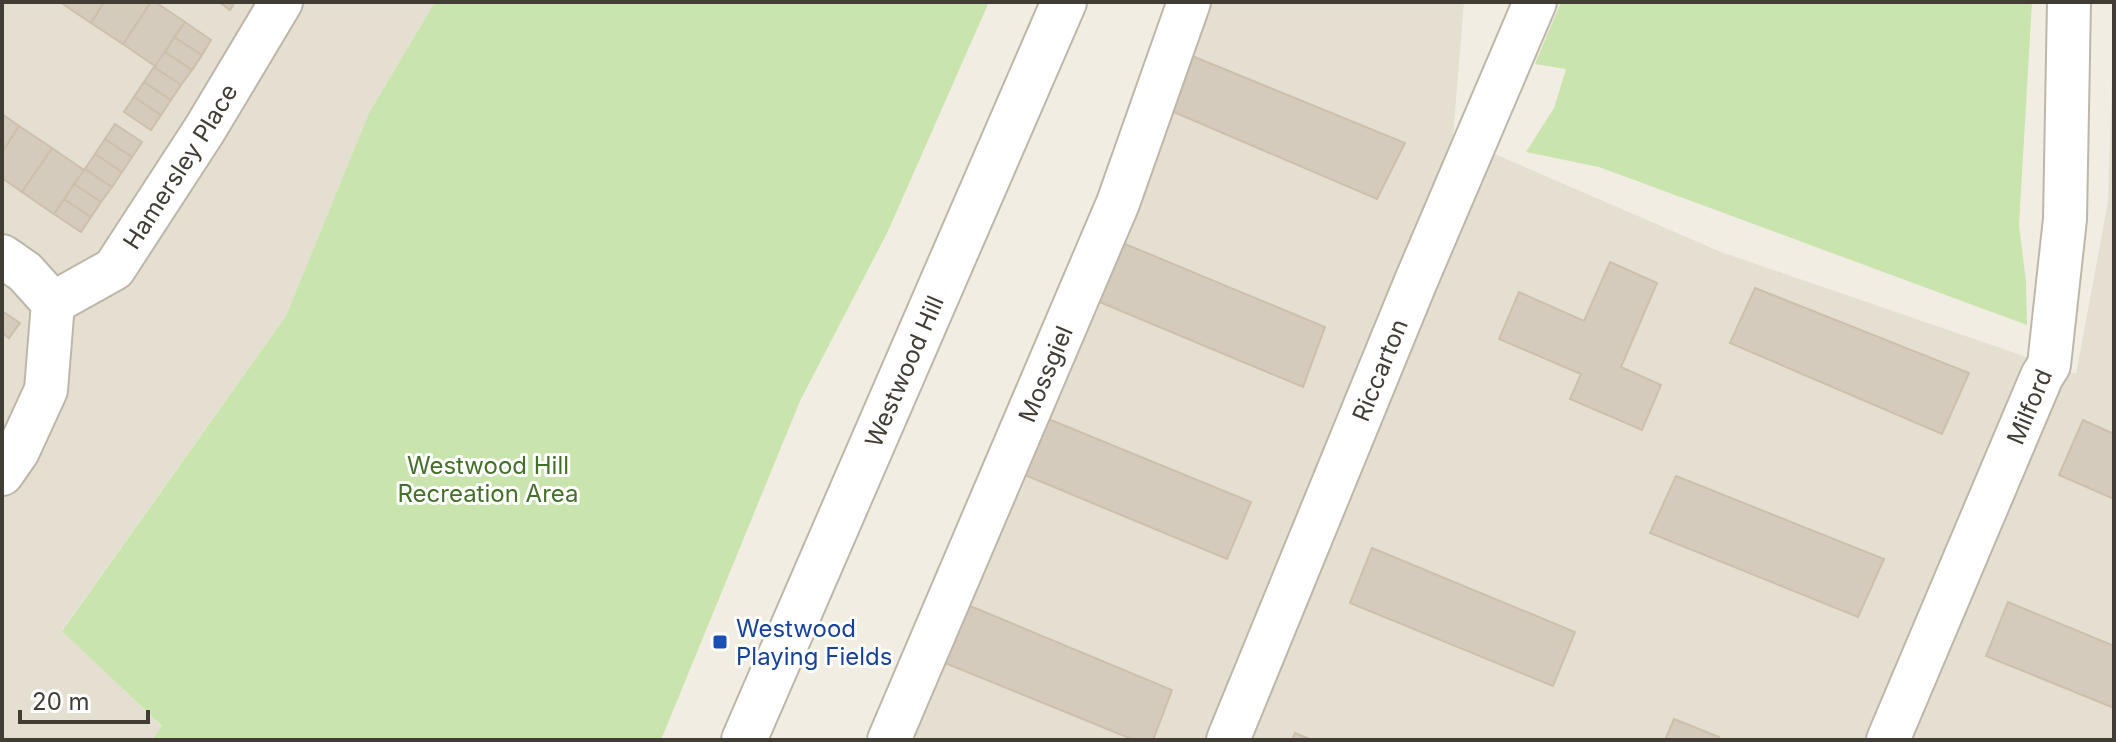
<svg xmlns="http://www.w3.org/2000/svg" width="2116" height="742" font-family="Inter,sans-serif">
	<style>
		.residential { fill: #e4dfd1 }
		.green { fill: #cae4ad }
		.building { fill: #d5cbbc; stroke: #ccc0ad; stroke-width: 2 }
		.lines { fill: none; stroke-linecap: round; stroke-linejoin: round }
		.minor-casing { stroke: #beb7a9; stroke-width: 46 }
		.tertiary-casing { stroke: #beb7a9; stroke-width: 48 }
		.minor { stroke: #fff; stroke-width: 42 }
		.tertiary { stroke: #fff; stroke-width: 44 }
		.transit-dot { fill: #1a4fb4; stroke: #fff; stroke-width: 3 }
		.labels { text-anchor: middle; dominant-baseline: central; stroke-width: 6; stroke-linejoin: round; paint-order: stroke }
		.street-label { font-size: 24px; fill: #423d34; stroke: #fff }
		.park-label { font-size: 24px; fill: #44702a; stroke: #fff }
		.transit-label { font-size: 24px; fill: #164399; stroke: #fff; text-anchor: start }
	</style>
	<rect width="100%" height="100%" fill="#f1ede3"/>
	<path class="residential" d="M2,2H435L369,113L286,316L62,630L162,727L152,740H2Z
		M1189,2H1464L1453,136L1721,252L2076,374L2108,202L2114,18V740H889Z"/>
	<path class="green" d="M435,2H989L888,231L800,401L661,740H152L162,726L62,631L286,316L369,113Z
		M1561,2H2032L2019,225L2026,282L2027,325L1599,167L1526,152L1554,108L1566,69L1535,64Z"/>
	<path class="building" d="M60,2H104L91,23Z
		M104,2H151L123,44L91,23Z
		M151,2H155L185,22L155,66L123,44Z
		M219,2H235L230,10Z
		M185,22L211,40L202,55L174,37Z
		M174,37L202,55L192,70L165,52Z
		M165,52L192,70L181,85L154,67Z
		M1192,56L1405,143L1377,199L1169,110Z
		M154,67L181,85L171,100L144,82Z
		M144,82L171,100L161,115L134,97Z
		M134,97L161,115L151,130L124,112Z
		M2,114L19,126L2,152Z
		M115,124L142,142L132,157L105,139Z
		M19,126L52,148L22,192L2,178V152Z
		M105,139L132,157L122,172L95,154Z
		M52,148L84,170L54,214L22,192Z
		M95,154L122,172L112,187L85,169Z
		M85,169L112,187L101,202L74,184Z
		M74,184L101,202L91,217L64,199Z
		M64,199L91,217L81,232L54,214Z
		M1113,239L1325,327L1303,387L1090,298Z
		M1610,262L1657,283L1621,367L1661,385L1642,430L1570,399L1581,374L1499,339L1519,292L1584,321Z
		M1755,288L1969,373L1942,434L1730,343Z
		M2,311L20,323L9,338L2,333Z
		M1041,416L1251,502L1227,559L1020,473Z
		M2083,420L2114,434V499L2059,475Z
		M1676,476L1884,559L1858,617L1650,533Z
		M1372,548L1575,632L1553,686L1350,603Z
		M2008,602L2114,646V708L1986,656Z
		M963,603L1172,690L1153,740H1134L940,661Z
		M1674,719L1719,737L1718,740H1665Z
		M1295,733L1312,740H1292Z"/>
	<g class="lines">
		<defs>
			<g id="minor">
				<path d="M2,256L25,272L53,303L46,390L18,451L2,474"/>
				<path id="s1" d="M53,303L114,269L205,129L281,2"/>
				<path id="s2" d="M889,740L1118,203L1189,2"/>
				<path id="s3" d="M1228,740L1416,281L1535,2"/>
				<path id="s4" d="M1888,740L2042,376L2049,365L2065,219L2069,2"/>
			</g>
			<g id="tertiary">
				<path id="s5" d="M744,740L1064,2"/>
			</g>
		</defs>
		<use href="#minor" class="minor-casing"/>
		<use href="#tertiary" class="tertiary-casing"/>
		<use href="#minor" class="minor"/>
		<use href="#tertiary" class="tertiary"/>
	</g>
	<rect class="transit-dot" x="712" y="634" width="16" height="16" rx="4"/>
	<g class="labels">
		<g class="street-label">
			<text stroke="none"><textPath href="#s1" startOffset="192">Hamersley Place</textPath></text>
			<text stroke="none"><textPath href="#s3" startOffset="400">Riccarton</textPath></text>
			<text stroke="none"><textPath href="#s5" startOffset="402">Westwood Hill</textPath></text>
			<text stroke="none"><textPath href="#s2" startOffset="398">Mossgiel</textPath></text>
			<text stroke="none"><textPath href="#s4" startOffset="362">Milford</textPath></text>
		</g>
		<g class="park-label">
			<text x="488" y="465">Westwood Hill<tspan x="488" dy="28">Recreation Area</tspan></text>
		</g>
		<g class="transit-label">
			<text x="736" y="628">Westwood<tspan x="736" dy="28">Playing Fields</tspan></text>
		</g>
	</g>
	<rect width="2116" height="742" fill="none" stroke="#423d34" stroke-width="8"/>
	<path d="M20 710v12h128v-12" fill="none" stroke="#423d34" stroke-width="4"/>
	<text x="32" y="710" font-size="24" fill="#423d34" stroke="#ffffff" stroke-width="6" paint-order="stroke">20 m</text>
</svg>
